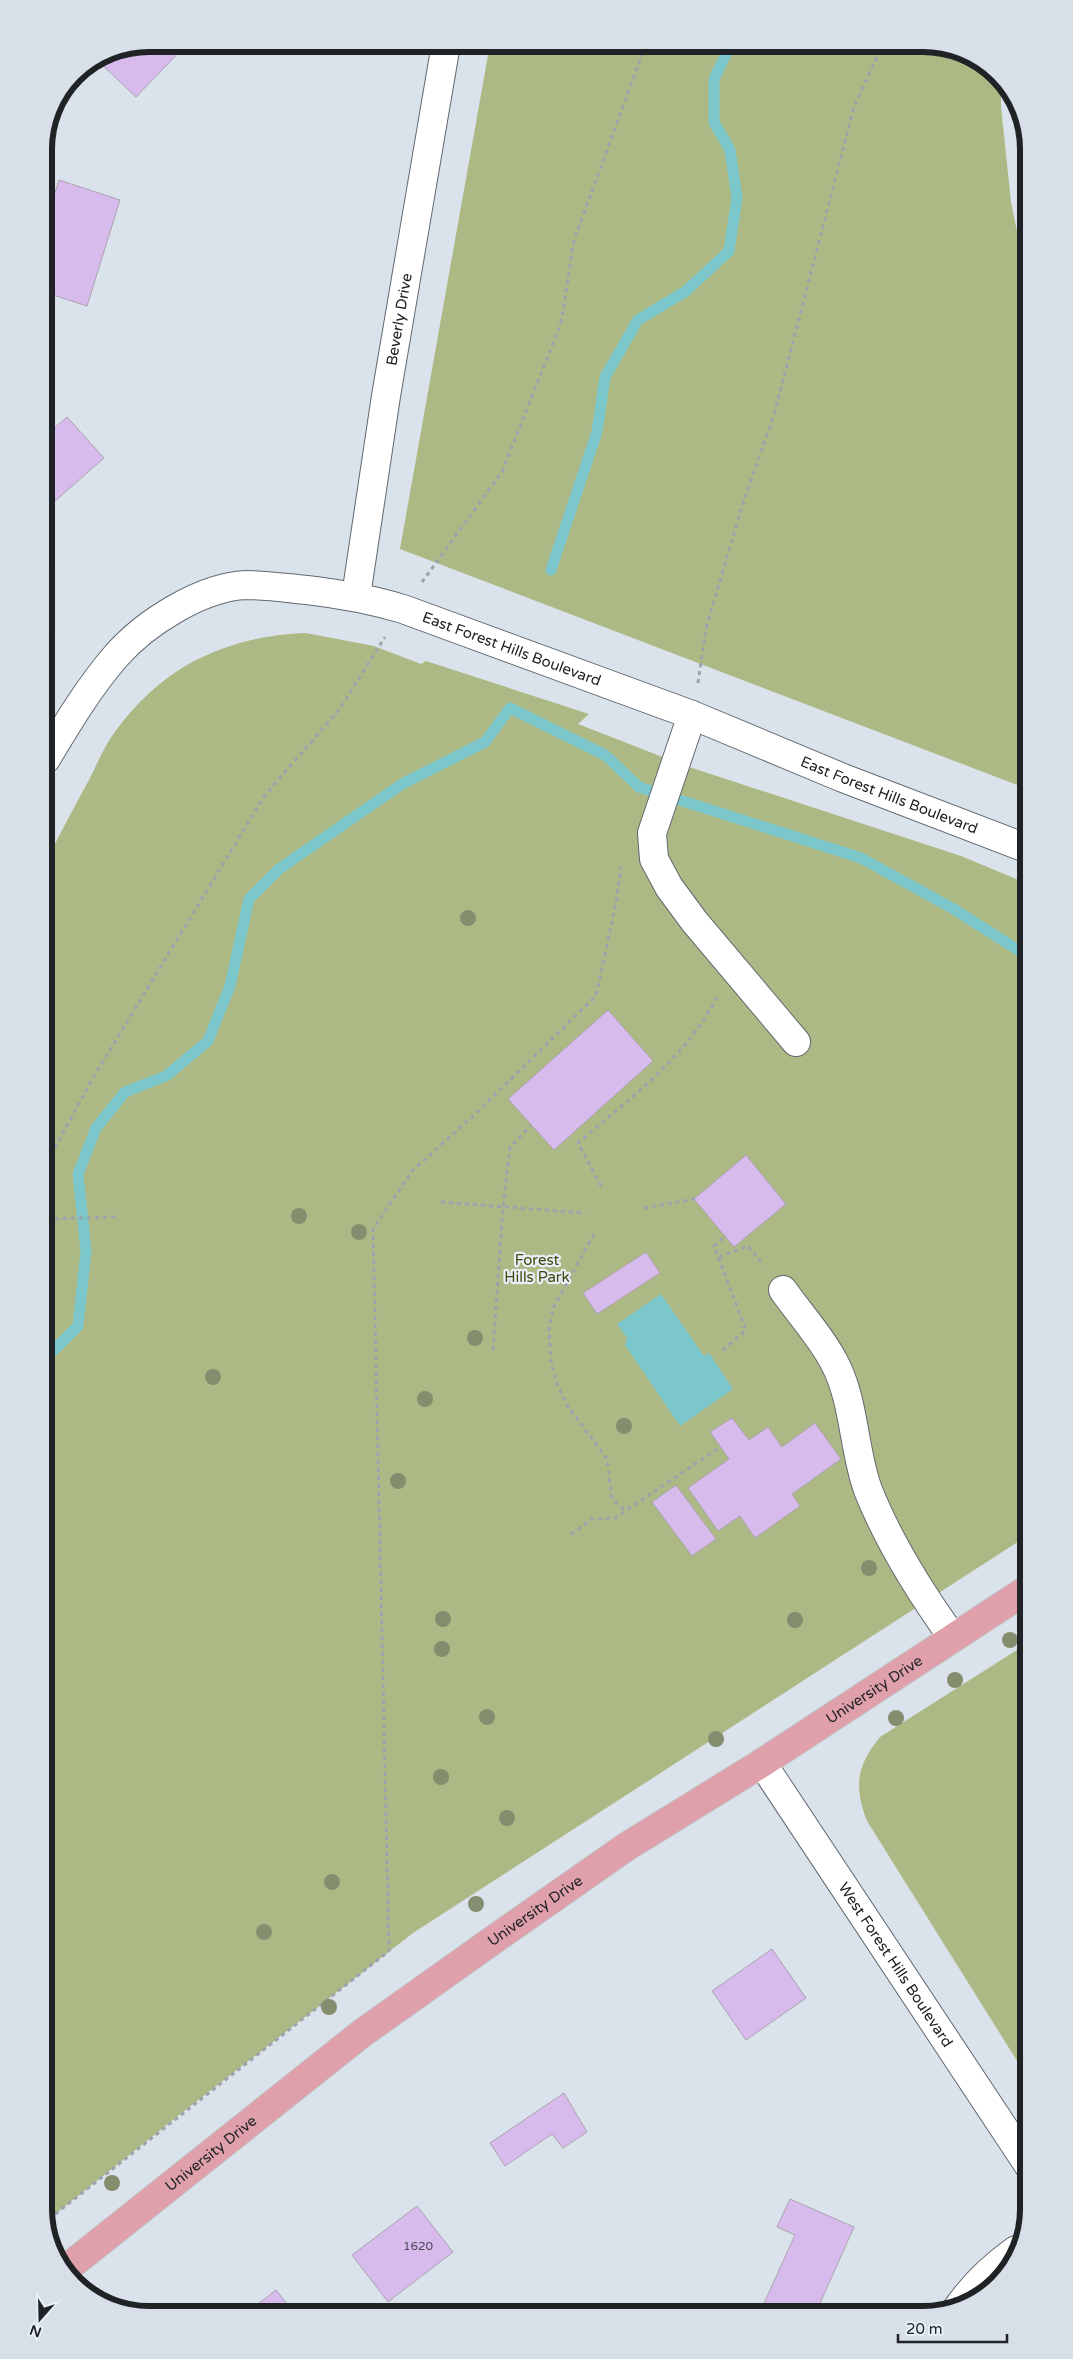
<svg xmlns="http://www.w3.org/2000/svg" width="1073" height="2359" font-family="'Varela Round',sans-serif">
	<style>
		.green { fill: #adb984 }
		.water { fill: #7cc7cb }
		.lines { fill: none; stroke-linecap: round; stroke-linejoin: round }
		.stream { stroke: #7cc7cb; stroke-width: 11 }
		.building { fill: #d7bbed; stroke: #aaa4ae }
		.minor-casing { stroke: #616870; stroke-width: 30 }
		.major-casing { stroke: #c1c1c2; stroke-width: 30 }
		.path { stroke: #9da3aa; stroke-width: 3; stroke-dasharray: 4 4; stroke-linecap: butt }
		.minor { stroke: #fff; stroke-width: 28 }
		.major { stroke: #e0a0ab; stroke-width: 28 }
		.tree { fill: #848d6e }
		.labels { text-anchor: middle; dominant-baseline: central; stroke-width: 4.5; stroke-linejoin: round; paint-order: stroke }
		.number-label { font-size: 12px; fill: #4e4958 }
		.street-label { font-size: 15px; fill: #202326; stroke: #e7eff9 }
		.park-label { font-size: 15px; fill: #3e4808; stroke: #e7eff9 }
		.rim { fill: none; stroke: #202326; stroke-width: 6 }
	</style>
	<rect width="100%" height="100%" fill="#dae2eb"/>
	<path class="green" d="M490,44H931L988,65L1001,84V107L1011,202L1024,266L1025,788L400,549Z
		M306,633L374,646L421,664L426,661L589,714L578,724L683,765L961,856L1026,883L1027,1536L413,1933L188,2108L49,2219L46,861C60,834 74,807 89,780C96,766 102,752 110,739C157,669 223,636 306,633Z
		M1028,1643L1029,2080L867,1821C854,1786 856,1767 880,1737Z"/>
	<path class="water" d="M661,1294L704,1356L709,1353L733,1389L680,1426L625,1345L627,1338L617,1324Z"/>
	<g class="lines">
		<path class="stream" d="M551,570L597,432L605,377L638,320L686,291L729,251L737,198L730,150L714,122V79L731,44
			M47,1357L78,1326L86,1251L78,1174L96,1128L125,1092L166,1076L208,1041L230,986L249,899L279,869L402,784L485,742L510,708L605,755L639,787L861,858L952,908L1026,955"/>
	</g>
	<path class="building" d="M149,44H187L136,97L97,60L109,52Z
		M59,180L120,200L87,306L44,292V227Z
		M67,417L104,458L45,510V436Z
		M608,1010L653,1061L554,1150L508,1099Z
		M746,1155L786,1204L734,1247L694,1199Z
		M646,1252L660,1273L597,1314L583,1293Z
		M732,1418L749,1440L768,1427L782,1447L815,1423L841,1459L792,1494L800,1506L755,1538L740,1516L718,1531L688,1488L729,1459L710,1432Z
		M676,1485L716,1539L692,1556L652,1502Z
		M772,1949L806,1998L746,2040L712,1991Z
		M564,2093L587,2132L563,2148L552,2134L505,2166L490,2143Z
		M790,2199L854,2227L817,2310L763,2311L761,2310L795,2235L777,2227Z
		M417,2206L453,2252L388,2302L352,2255Z
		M276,2290L295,2314H245Z"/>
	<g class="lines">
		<defs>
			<g id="minor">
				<path id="s1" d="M356,596L386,396L446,44"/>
				<path d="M692,715L652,833L654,859L669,887L694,921L796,1042"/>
				<path id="s2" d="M46,759C67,724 89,687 116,656C145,623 201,587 246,585C266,585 287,588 307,590C341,594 370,599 403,609L692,715L843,778L1026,848"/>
				<path d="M783,1290C799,1313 822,1338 834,1362C855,1401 853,1449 868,1490C889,1543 920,1592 953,1638"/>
				<path id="s3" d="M762,1763L1029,2166"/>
				<path d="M956,2310C973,2285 992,2267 1016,2250"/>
			</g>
			<g id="major">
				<path id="s4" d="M67,2268L361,2034L496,1938L626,1847L762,1763L1028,1589"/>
			</g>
		</defs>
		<use href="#minor" class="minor-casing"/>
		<use href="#major" class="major-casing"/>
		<path class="path" d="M422,582L502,472L561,323L574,240L646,44
			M698,683L706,628L742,506L774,415L854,107L883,44
			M47,1162L93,1078L265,795L339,710L385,637
			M601,1186L578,1143C629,1099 686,1058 717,997
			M441,1202L585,1213
			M644,1208L694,1199
			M47,1219L117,1217
			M594,1234L553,1308L549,1330L551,1363L557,1384L567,1405L607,1459L612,1499L626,1511
			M719,1257L748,1246L764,1266
			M493,1350L503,1207L510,1147L531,1125
			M723,1350L746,1330L714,1246L725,1236
			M571,1534L592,1519L615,1518L720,1447
			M49,2219L389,1951L373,1229L412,1171L472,1117L596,996L616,903L621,866"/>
		<use href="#minor" class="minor"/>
		<use href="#major" class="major"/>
	</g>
	<g class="tree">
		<circle cx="468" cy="918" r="8"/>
		<circle cx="299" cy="1216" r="8"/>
		<circle cx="359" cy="1232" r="8"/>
		<circle cx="475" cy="1338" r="8"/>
		<circle cx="213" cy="1377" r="8"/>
		<circle cx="425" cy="1399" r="8"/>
		<circle cx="624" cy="1426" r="8"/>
		<circle cx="398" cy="1481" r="8"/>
		<circle cx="869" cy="1568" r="8"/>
		<circle cx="443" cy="1619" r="8"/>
		<circle cx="795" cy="1620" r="8"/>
		<circle cx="1010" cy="1640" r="8"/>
		<circle cx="442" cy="1649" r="8"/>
		<circle cx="955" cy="1680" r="8"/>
		<circle cx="487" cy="1717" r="8"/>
		<circle cx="896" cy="1718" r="8"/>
		<circle cx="716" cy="1739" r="8"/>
		<circle cx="441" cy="1777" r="8"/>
		<circle cx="507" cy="1818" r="8"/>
		<circle cx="332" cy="1882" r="8"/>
		<circle cx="476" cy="1904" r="8"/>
		<circle cx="264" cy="1932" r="8"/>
		<circle cx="329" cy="2007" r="8"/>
		<circle cx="112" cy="2183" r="8"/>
	</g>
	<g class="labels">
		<g class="number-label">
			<text x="418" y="2246">1620</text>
		</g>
		<g class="street-label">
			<text stroke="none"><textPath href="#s1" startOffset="280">Beverly Drive</textPath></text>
			<text stroke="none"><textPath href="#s2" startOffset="551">East Forest Hills Boulevard</textPath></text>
			<text stroke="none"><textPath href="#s2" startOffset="956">East Forest Hills Boulevard</textPath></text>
			<text stroke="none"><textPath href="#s4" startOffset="994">University Drive</textPath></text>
			<text stroke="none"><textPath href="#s4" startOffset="589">University Drive</textPath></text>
			<text stroke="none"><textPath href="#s3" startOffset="242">West Forest Hills Boulevard</textPath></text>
			<text stroke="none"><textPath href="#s4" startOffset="184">University Drive</textPath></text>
		</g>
		<g class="park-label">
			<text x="537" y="1260">Forest<tspan x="537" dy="17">Hills Park</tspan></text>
		</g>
	</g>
	<path d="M0 0H1073V2359H0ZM149 52H923A97 97 0 0 1 1020 149V2209A97 97 0 0 1 923 2306H149A97 97 0 0 1 52 2209V149A97 97 0 0 1 149 52Z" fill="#d7dfe8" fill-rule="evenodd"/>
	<path class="rim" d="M149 52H923A97 97 0 0 1 1020 149V2209A97 97 0 0 1 923 2306H149A97 97 0 0 1 52 2209V149A97 97 0 0 1 149 52Z"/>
	<g transform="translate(40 2319) rotate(200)" stroke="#e7eff9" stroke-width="4" paint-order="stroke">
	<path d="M0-4L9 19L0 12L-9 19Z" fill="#202326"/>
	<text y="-8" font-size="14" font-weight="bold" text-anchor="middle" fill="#202326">N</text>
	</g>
	<path d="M898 2334v8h109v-8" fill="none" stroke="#202326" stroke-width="2.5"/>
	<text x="906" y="2334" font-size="15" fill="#202326" stroke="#e7eff9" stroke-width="4" paint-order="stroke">20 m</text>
</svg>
